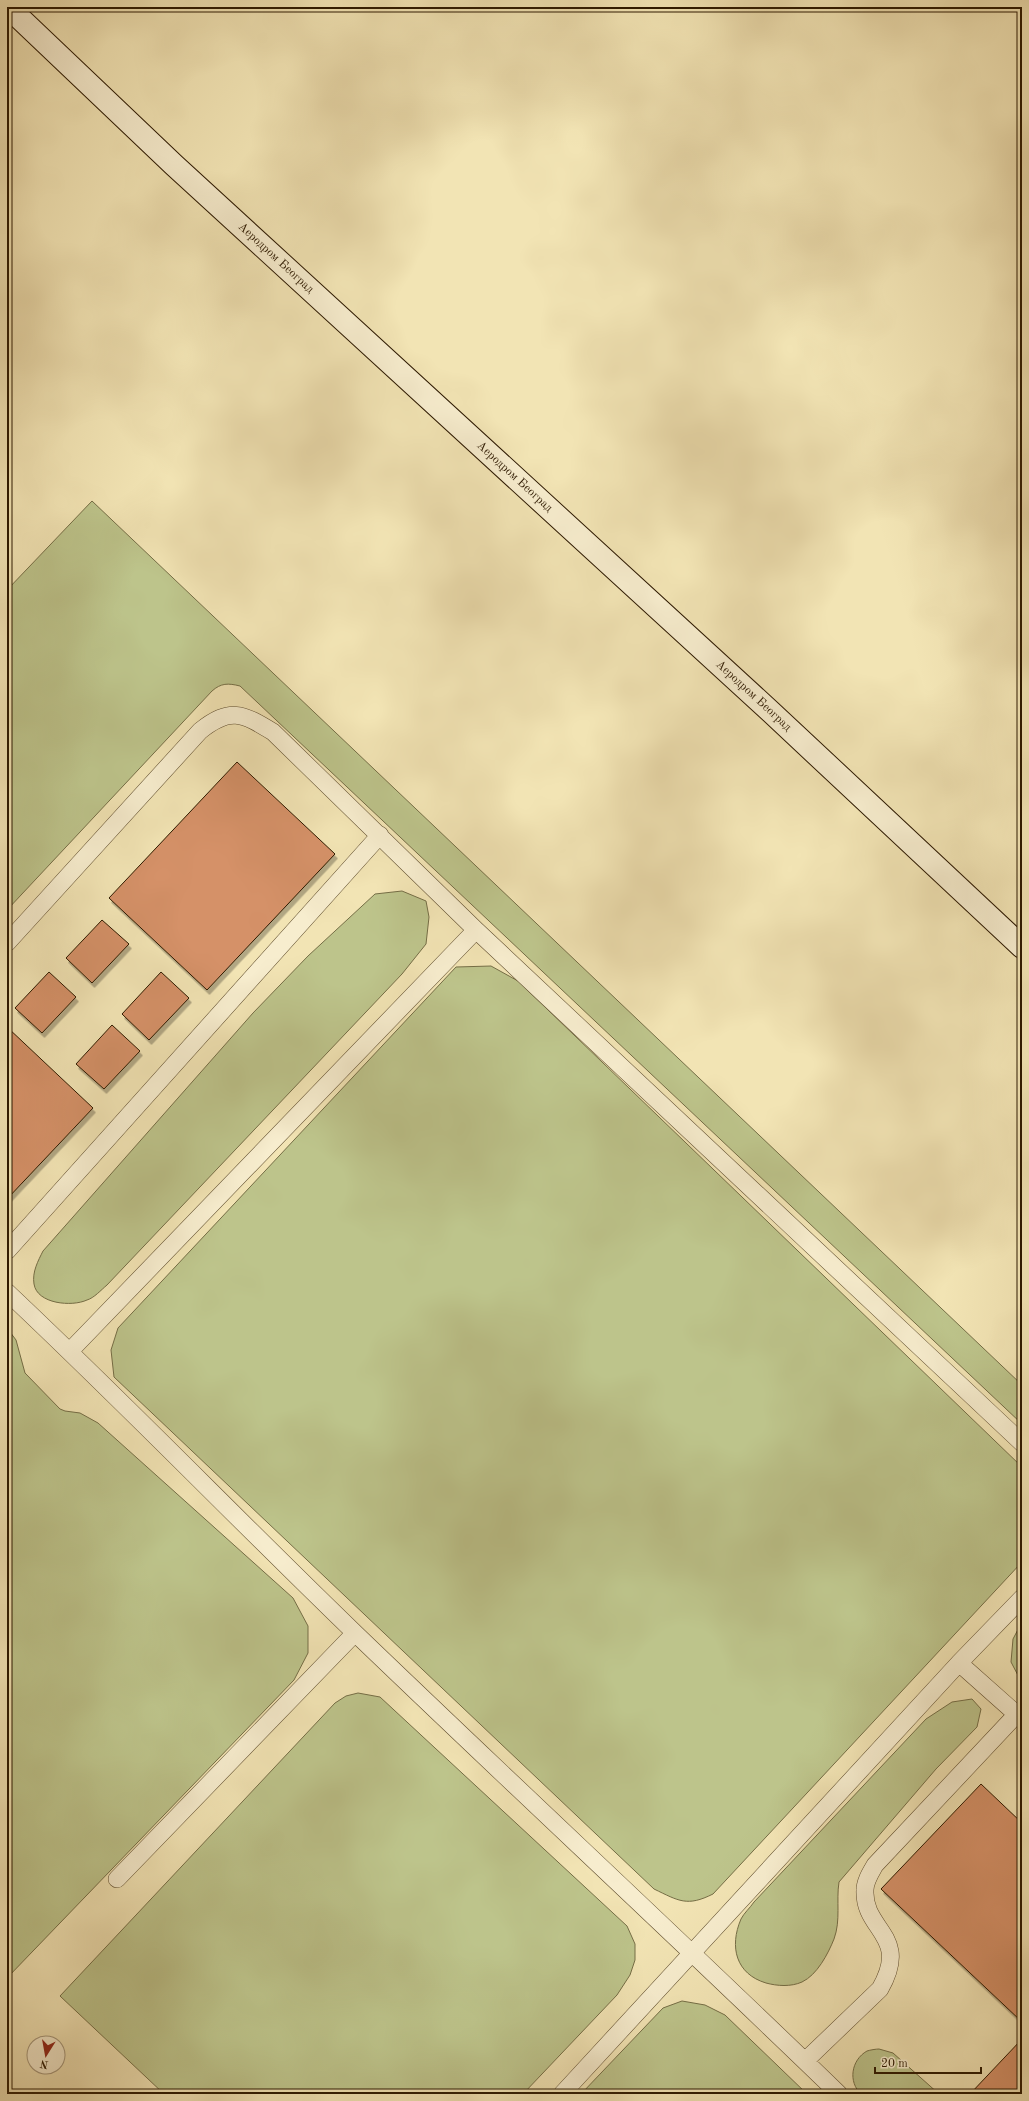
<svg xmlns="http://www.w3.org/2000/svg" width="1029" height="2101" font-family="'Old Standard TT',serif">
	<style>
		.green { fill: #bdc48b; stroke: #756e46 }
		.building { fill: #d59168; stroke: #2d1900; filter: url(#shadow) }
		.lines { fill: none; stroke-linecap: round; stroke-linejoin: round }
		.lane-casing { stroke: #5e4c2d; stroke-width: 18 }
		.secondary-casing { stroke: #2d1900; stroke-width: 24 }
		.lane { stroke: #f7edce; stroke-width: 17 }
		.secondary { stroke: #f7edce; stroke-width: 22 }
		.labels { text-anchor: middle; dominant-baseline: central; stroke-width: 4; stroke-linejoin: round; paint-order: stroke }
		.street-label { font-size: 12px; fill: #2d1900; stroke: #f7edce }
	</style>
	<defs>
		<filter id="shadow"><feDropShadow dx="2.5" dy="4.5" stdDeviation="0" flood-color="#0004"/></filter>
	</defs>
	<rect width="100%" height="100%" fill="#f2e4b4"/>
	<filter id="stains"><feTurbulence type="fractalNoise" baseFrequency=".005" numOctaves="4"/><feColorMatrix values="0 0 0 0 .2 0 0 0 0 .09 0 0 0 0 .02 0 0 0 .5 -.17"/></filter>
	<radialGradient id="worn" r=".72"><stop offset=".6" stop-color="#630" stop-opacity="0"/><stop offset="1" stop-color="#630" stop-opacity=".3"/></radialGradient>
	<path class="green" d="M92,501L1022,1385V1424L240,686C228,683 221,683 212,691L7,910V590Z
		M402,891L426,901L429,917L426,944L402,974L107,1285C101,1290 94,1298 87,1300C72,1307 37,1304 34,1284C32,1272 38,1261 43,1251L253,1013L308,956L375,894Z
		M491,966L518,981L1022,1467V1562L713,1894C687,1907 679,1901 654,1889L114,1377L111,1350L118,1328L456,967Z
		M7,1328L16,1340L25,1373L60,1409L65,1411L80,1413L98,1423L293,1598L308,1626V1653L294,1680L7,1978Z
		M1022,1622V1683L1011,1662L1013,1639Z
		M358,1693L380,1697L627,1926L635,1944V1960L630,1975L617,1995L523,2094H164L60,1996L335,1703L346,1696Z
		M972,1699L981,1709L977,1727L936,1769L839,1882C836,1901 841,1920 834,1939C828,1954 817,1975 802,1982C791,1987 777,1986 766,1983C736,1974 729,1947 741,1919C744,1913 750,1908 754,1902L926,1719L952,1702Z
		M682,2001L705,2005L725,2015L807,2094H581L663,2008Z
		M879,2049L893,2053L939,2094H861C848,2082 851,2060 867,2051C870,2050 876,2049 879,2049Z"/>
	<path class="building" d="M237,762L335,854L207,990L109,898Z
		M102,920L129,944L92,983L66,958Z
		M49,972L76,997L42,1033L15,1008Z
		M161,972L189,998L149,1040L122,1014Z
		M112,1025L140,1051L104,1089L76,1064Z
		M7,1027L93,1108L7,1199Z
		M981,1784L1022,1823V2022L881,1889Z
		M1022,2039V2094H970Z"/>
	<g class="lines">
		<defs>
			<path id="lane" d="M7,943L200,731C230,707 242,713 273,732L476,930L1022,1443
				M7,1251L380,835
				M7,1292C125,1403 238,1520 355,1633C516,1788 679,1939 839,2094
				M70,1351L476,930
				M959,1663L1022,1719
				M117,1879L355,1633
				M805,2061L880,1989C911,1935 863,1931 865,1890C865,1881 871,1872 875,1865L1017,1714
				M562,2094L959,1663L1022,1598"/>
			<g id="secondary">
				<path id="s1" d="M8,7L174,165L771,712L1022,947"/>
			</g>
		</defs>
		<use href="#lane" class="lane-casing"/>
		<use href="#secondary" class="secondary-casing"/>
		<use href="#lane" class="lane"/>
		<use href="#secondary" class="secondary"/>
	</g>
	<g class="labels">
		<g class="street-label">
			<text stroke="none"><textPath href="#s1" startOffset="367">Аеродром Београд</textPath></text>
			<text stroke="none"><textPath href="#s1" startOffset="691">Аеродром Београд</textPath></text>
			<text stroke="none"><textPath href="#s1" startOffset="1015">Аеродром Београд</textPath></text>
		</g>
	</g>
	<rect width="1029" height="2101" fill="none" stroke="#f2e4b4" stroke-width="24"/>
	<rect x="8" y="8" width="1013" height="2085" fill="none" stroke="#2d1900" stroke-width="2"/>
	<rect x="12" y="12" width="1005" height="2077" fill="none" stroke="#2d1900"/>
	<g transform="translate(46 2055) rotate(191)"><circle r="19" fill="#f7edce" stroke="#a6987c"/>
	<path d="M0-3L7 15L0 10L-7 15Z" fill="#8f2418"/>
	<text y="-6" font-size="11" font-weight="bold" text-anchor="middle" fill="#2d1900">N</text>
	</g>
	<path d="M875 2067v6h106v-6" fill="none" stroke="#2d1900" stroke-width="2"/>
	<text x="881" y="2067" font-size="12" fill="#2d1900" stroke="#f7edce" stroke-width="3" paint-order="stroke">20 m</text>
	<rect width="100%" height="100%" filter="url(#stains)"/>
	<rect width="100%" height="100%" fill="url(#worn)"/>
</svg>
